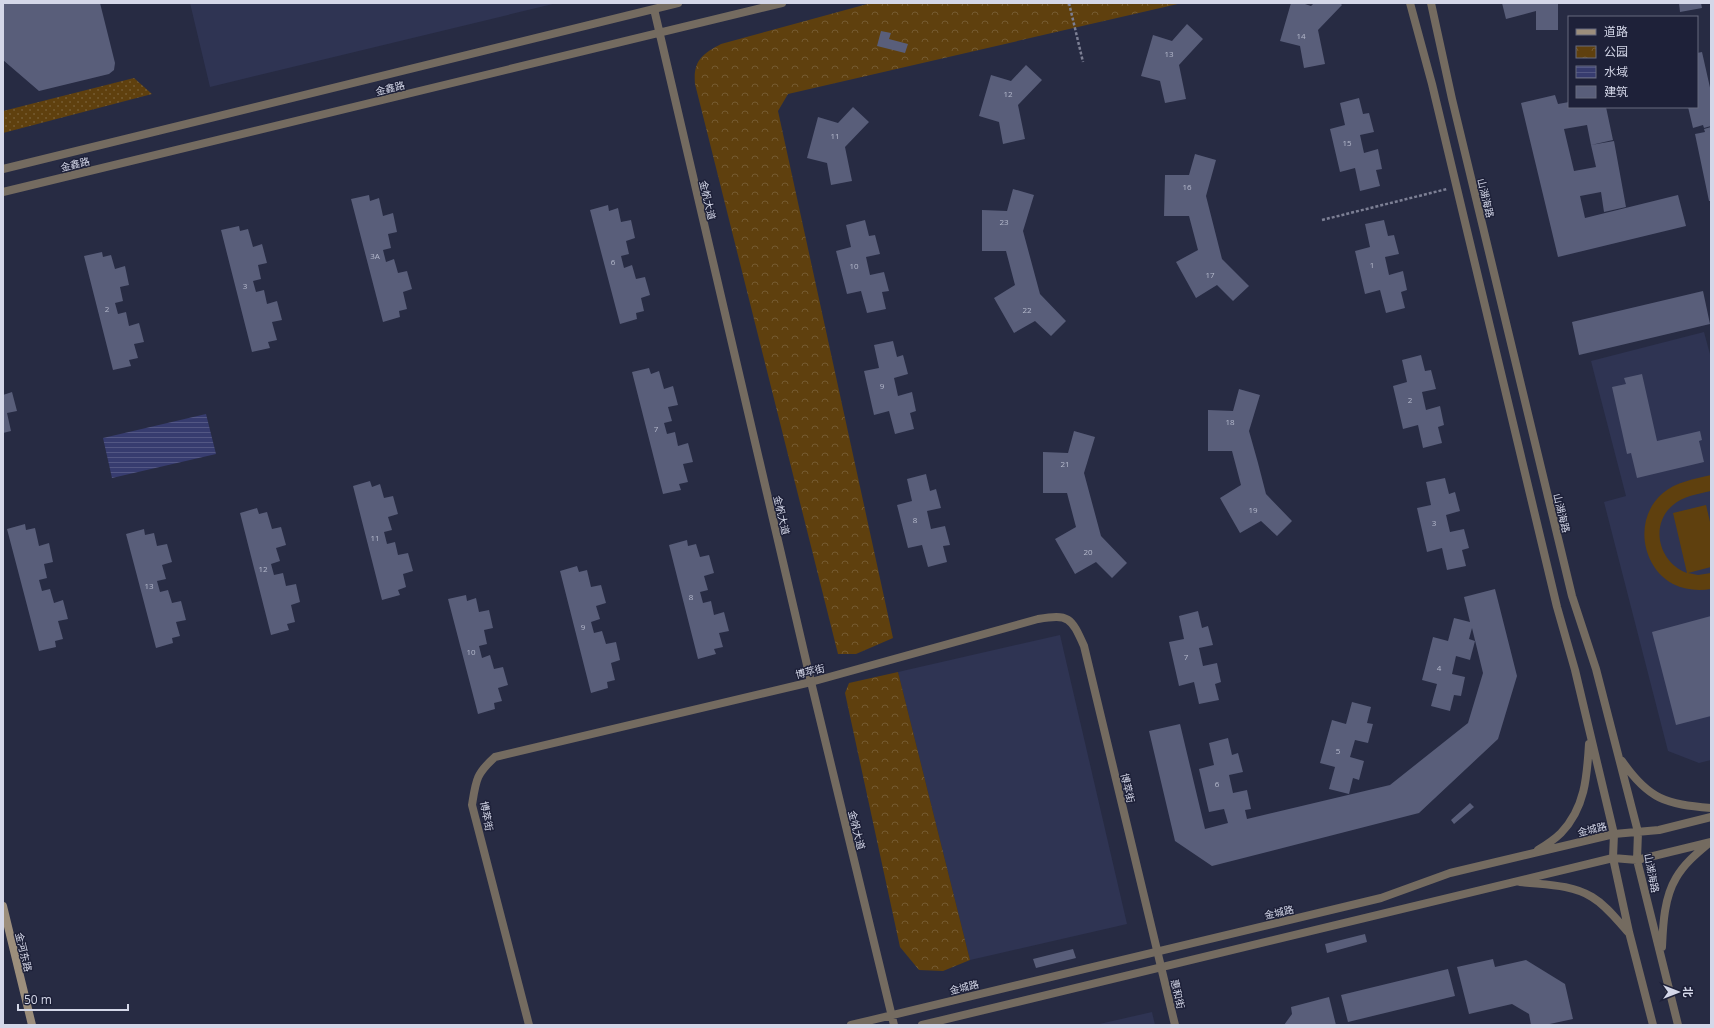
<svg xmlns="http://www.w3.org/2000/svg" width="1714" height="1028" font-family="'Open Sans','Noto Sans SC',sans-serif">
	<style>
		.built { fill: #2f3453 }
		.grass { fill: url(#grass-dots) }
		.park { fill: url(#park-crowns) }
		.garden { fill: #5f400e }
		.water { fill: url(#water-rules) }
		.building { fill: #595e7a }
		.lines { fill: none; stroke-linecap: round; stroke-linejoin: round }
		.path { stroke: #7c7f94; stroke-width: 2.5; stroke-dasharray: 3 2; stroke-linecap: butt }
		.minor { stroke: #746b60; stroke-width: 8 }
		.tertiary { stroke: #746b60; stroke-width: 8 }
		.secondary { stroke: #9c8e7c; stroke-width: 8 }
		.labels { text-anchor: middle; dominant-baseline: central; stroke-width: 3; stroke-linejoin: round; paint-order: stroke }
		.number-label { font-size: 8px; fill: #b5b9cc }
		.street-label { font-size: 10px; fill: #d4d7e8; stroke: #1e2139 }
	</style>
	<defs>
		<pattern id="grass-dots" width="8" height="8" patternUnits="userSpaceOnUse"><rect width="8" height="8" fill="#5f400e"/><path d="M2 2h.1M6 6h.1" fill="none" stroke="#755b31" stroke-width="1.8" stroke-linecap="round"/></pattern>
		<pattern id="park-crowns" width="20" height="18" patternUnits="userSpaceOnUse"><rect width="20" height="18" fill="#5f400e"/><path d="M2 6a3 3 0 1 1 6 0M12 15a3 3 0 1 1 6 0" fill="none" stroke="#755b31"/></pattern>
		<pattern id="water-rules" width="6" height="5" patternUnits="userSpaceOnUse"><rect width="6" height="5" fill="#373c6f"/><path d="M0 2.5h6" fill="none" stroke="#535784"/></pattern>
	</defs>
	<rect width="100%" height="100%" fill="#272b43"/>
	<path class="built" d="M190,3H557L210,87Z
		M1704,332L1711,358V760L1699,763L1668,751L1604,502L1626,496L1591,361Z
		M1060,635L1127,924L970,960L898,672Z
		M1152,1012L1155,1025H1095Z"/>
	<path class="grass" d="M134,78L152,94L3,133V111Z"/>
	<path class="park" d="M871,3H1182L788,94L778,111L893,638L856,654H838L695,84C693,61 702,54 721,44Z
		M898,672L970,960L943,971L919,970L900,947L845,693L849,683Z"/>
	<path class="garden" d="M1711,475V491C1698,494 1683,496 1673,505C1649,525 1659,563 1687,573L1673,513L1706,505L1711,526V567L1688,573L1698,575L1711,573V589C1698,591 1685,590 1673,584C1640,566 1634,517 1663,493C1676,482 1694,479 1711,475Z"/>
	<path class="water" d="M206,414L216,454L112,478L103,438Z"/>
	<path class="building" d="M3,3H100L115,63L114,70L109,74L39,91L3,60Z
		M1291,3H1302L1311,6L1314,3H1340L1342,5L1318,30L1325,64L1304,68L1300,46L1280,41Z
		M1502,3H1558V30H1536V11L1506,19Z
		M1679,3H1701L1702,8L1680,12Z
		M1187,24L1203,39L1179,65L1186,99L1165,103L1160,81L1141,76L1153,35L1172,41Z
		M881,31L891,33L889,39L908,44L905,53L877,46Z
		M1702,52L1711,92V126L1704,128L1703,125L1693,128L1688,107H1697V53Z
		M1026,65L1042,80L1018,105L1025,139L1003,144L999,122L979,116L991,75L1011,81Z
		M1555,95L1558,104L1569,102V107H1606L1613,140L1591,145L1587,125L1564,129L1574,171L1596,167L1591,145L1614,141L1626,207L1604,212L1601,192L1580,196L1585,218L1678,195L1686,226L1558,257L1521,103Z
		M1359,98L1363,114L1369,113L1374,132L1360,135L1364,153L1378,149L1382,169L1376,170L1380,186L1360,191L1355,168L1340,172L1330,129L1345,125L1340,103Z
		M853,107L869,122L845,147L852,181L831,185L827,163L807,158L818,117L838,123Z
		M1711,127V201H1709L1695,134L1705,132L1704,129Z
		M1195,154L1216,160L1206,196L1222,259L1249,286L1233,301L1217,285L1196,298L1176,262L1198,250L1189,216H1164L1165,175H1189Z
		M1013,189L1034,195L1023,231L1040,294L1066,321L1051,336L1035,321L1014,333L994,298L1015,285L1006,251H982V210L1007,211Z
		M369,195L370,201L379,198L383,216L393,213L397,232L388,234L391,248L383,250L386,262L394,259L398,273L407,271L412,289L403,292L407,309L399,311L400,317L383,322L351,199Z
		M608,205L609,211L618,208L621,222L631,220L635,238L626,241L629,254L621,256L624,268L632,265L636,279L645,277L650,295L641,298L644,311L636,313L637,319L620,324L590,210Z
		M865,220L869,236L875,235L880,254L866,257L870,275L884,272L889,291L882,292L886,309L867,313L861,291L847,294L836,251L851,247L846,225Z
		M1384,220L1388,236L1394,235L1399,254L1385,257L1389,275L1403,271L1407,290L1401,292L1405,308L1386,313L1380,290L1365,294L1355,251L1370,247L1365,224Z
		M239,226L240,231L248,229L253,247L262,244L267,263L258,265L261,279L253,281L256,292L264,290L267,304L277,301L282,320L272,322L277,340L268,342L270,348L252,352L221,230Z
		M102,252L103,257L111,255L115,269L125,266L129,285L120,287L123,301L115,303L118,314L126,312L129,326L139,323L144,342L134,344L138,358L129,360L131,366L113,370L84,256Z
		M1703,291L1710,324L1579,355L1572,322Z
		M893,341L897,357L903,355L908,374L894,378L898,396L912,392L916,411L910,413L914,429L895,434L889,411L874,415L864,371L879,368L874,345Z
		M1421,355L1425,371L1431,370L1436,389L1422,392L1426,410L1440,406L1444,425L1438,427L1442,443L1423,448L1418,425L1403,429L1393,386L1407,382L1402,360Z
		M649,368L651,374L659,371L664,389L673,386L678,405L668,407L672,421L664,423L667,434L675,432L678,446L688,443L693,462L683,464L688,482L679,484L681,490L663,494L632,372Z
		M1642,374L1657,441L1700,431L1702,440L1699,441L1704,462L1637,478L1631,453L1627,454L1612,387L1626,384L1624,378Z
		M1239,389L1260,395L1249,431L1258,463L1266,494L1292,521L1277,536L1261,521L1240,533L1220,498L1241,485L1232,451H1208V410L1233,411Z
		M12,392L17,411L7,413L11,431L3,433V395Z
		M1074,431L1095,437L1084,473L1101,536L1127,563L1112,578L1096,562L1075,574L1055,539L1076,527L1067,493H1043V452L1068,453Z
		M926,474L930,491L936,489L941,508L927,511L931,529L945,526L950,545L943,546L947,562L928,567L922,545L908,548L897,505L912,501L907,479Z
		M1445,478L1449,494L1455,492L1460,511L1446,515L1450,532L1464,529L1469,548L1462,550L1466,566L1447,570L1442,548L1427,552L1417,508L1431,505L1426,482Z
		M370,481L372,487L380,484L384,498L393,496L398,514L388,517L392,530L384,532L387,544L395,542L398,555L408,553L413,571L403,574L406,587L398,590L400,595L382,600L353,486Z
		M257,508L259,514L267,512L272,529L281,527L286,545L276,548L280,561L271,564L274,575L283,573L286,586L296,584L300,602L291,605L295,622L287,624L289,630L271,635L240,513Z
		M25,524L26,530L35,528L39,546L49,543L53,562L44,564L47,578L39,580L42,591L50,589L54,603L63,600L68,619L58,621L63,639L55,641L56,647L39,651L7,529Z
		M144,529L145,535L154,533L157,546L167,544L172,562L162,565L166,579L157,581L160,592L168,590L172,603L181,601L186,620L176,622L180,636L172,638L173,643L156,648L126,534Z
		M687,540L688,546L696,544L700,557L709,555L714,573L704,576L708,590L700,592L703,603L711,601L714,615L724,612L729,631L719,633L723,647L714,649L716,654L698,659L669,545Z
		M577,566L579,572L587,570L591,587L601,585L606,603L596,606L600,619L591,622L594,633L602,631L606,644L616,642L620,660L611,663L615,680L607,682L608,688L591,693L560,571Z
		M1495,589L1517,676L1498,739L1419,813L1212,866L1175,841L1149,731L1180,724L1205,829L1228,823L1224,809L1209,812L1199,769L1214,765L1209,743L1228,738L1232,755L1238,753L1243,772L1229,775L1233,793L1247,790L1251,809L1245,810L1247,819L1390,785L1468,723L1483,673L1472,628L1469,639L1475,641L1470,660L1456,656L1452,674L1465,677L1461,696L1454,695L1450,711L1431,706L1437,684L1422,680L1433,637L1448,641L1454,618L1470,622L1464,597Z
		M466,595L467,601L476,598L479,612L489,610L493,628L484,630L487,644L479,646L482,658L490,655L494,669L503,667L508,685L498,688L502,701L494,703L495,709L478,714L448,599Z
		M1198,611L1202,628L1208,626L1213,645L1199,648L1203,666L1217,663L1221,682L1215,684L1219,700L1199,704L1194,682L1179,686L1169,642L1184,639L1179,616Z
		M1711,616V716L1676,725L1652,632Z
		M1352,702L1371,707L1367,723L1373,724L1368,743L1355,740L1350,757L1364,761L1359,780L1353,778L1349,794L1329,789L1335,767L1320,763L1332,720L1346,724Z
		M1470,803L1474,807L1454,824L1451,820Z
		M1365,934L1367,942L1327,953L1325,944Z
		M1073,949L1076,958L1036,968L1033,959Z
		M1493,959L1495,967L1526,960L1565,984L1573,1019L1545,1025H1531L1529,1014L1512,1004L1469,1014L1457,967Z
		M1448,969L1455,996L1348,1022L1341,995Z
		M1329,997L1336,1025H1284L1292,1014L1291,1007Z"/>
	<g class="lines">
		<path class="path" d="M1069,3L1083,62
			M1322,220L1447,189"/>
		<path class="minor" d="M529,1025L472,805C476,780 476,774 495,757L811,682L1038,619C1069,614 1071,617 1084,646L1175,1025"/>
		<path class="tertiary" d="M1410,3L1432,84L1557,607L1575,670L1614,834L1613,858L1629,932L1653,1025
			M1431,3L1452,99L1572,596L1596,669L1638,832L1637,860L1678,1025
			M654,9L811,682L894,1025
			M3,169L678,3
			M3,192L782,3
			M1622,761C1649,800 1666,804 1711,808
			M1538,850C1546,845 1554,840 1561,833C1585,808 1587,777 1589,744
			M1520,882C1544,885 1571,884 1592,897C1607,906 1617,920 1628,932
			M1662,947C1663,925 1664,898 1676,878C1684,864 1696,854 1708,844
			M851,1025L1381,898L1450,873L1614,834L1659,830L1711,817
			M922,1025L1613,858L1637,860L1711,842"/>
		<path class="secondary" d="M3,906L32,1025"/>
	</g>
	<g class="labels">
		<g class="number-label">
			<text x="1301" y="35">14</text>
			<text x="1169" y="53">13</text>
			<text x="1008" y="93">12</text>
			<text x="835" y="135">11</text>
			<text x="1347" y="142">15</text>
			<text x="1187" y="186">16</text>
			<text x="1004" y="221">23</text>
			<text x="375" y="255">3A</text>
			<text x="613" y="261">6</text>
			<text x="1372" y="264">1</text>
			<text x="854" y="265">10</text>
			<text x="1210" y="274">17</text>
			<text x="245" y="285">3</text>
			<text x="107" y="308">2</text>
			<text x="1027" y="309">22</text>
			<text x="882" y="385">9</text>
			<text x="1410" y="399">2</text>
			<text x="1230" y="421">18</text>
			<text x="656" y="428">7</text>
			<text x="1065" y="463">21</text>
			<text x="1253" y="509">19</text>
			<text x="915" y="519">8</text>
			<text x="1434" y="522">3</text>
			<text x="375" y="537">11</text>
			<text x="1088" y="551">20</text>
			<text x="263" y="568">12</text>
			<text x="149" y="585">13</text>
			<text x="691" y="596">8</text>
			<text x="583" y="626">9</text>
			<text x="471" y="651">10</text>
			<text x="1186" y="656">7</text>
			<text x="1439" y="667">4</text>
			<text x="1338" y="750">5</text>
			<text x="1217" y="783">6</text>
		</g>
		<g class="street-label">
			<text transform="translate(390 88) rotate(-14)">金鑫路</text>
			<text transform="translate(75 164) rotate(-14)">金鑫路</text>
			<text transform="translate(1486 198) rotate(76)">山湖海路</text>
			<text transform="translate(708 200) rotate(77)">金帆大道</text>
			<text transform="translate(1562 513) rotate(76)">山湖海路</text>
			<text transform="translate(782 515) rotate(77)">金帆大道</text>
			<text transform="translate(810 671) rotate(-14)">博萃街</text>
			<text transform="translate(1128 788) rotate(77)">博萃街</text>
			<text transform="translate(487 816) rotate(79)">博萃街</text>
			<text transform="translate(1592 829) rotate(-14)">金城路</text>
			<text transform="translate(857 830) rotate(76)">金帆大道</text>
			<text transform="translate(1652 873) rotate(79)">山湖海路</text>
			<text transform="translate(1279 912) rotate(-13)">金城路</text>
			<text transform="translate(24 952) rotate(76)">金河东路</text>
			<text transform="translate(964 987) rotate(-14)">金城路</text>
			<text transform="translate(1178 994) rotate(77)">惠和街</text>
		</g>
	</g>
	<rect width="1714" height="1028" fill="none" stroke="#d4d7e8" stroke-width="8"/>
	<rect x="1568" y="16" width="130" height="92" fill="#1e2139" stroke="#676a7f"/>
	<rect x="1576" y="29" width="20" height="6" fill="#9c8e7c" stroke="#676a7f"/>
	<text x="1604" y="36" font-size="12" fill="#d4d7e8">道路</text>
	<rect x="1576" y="46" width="20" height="12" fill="url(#park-crowns)" stroke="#676a7f"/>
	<text x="1604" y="56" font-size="12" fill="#d4d7e8">公园</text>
	<rect x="1576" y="66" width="20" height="12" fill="url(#water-rules)" stroke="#676a7f"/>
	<text x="1604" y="76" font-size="12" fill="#d4d7e8">水域</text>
	<rect x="1576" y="86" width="20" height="12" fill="#595e7a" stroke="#676a7f"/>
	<text x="1604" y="96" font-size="12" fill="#d4d7e8">建筑</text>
	<g transform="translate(1678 992) rotate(90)" stroke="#1e2139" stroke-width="3" paint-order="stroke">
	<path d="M0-3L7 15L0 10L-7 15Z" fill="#d4d7e8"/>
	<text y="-6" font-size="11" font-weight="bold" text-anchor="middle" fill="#d4d7e8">北</text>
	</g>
	<path d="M18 1004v6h110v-6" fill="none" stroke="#d4d7e8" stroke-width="2"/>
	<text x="24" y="1004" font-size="12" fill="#d4d7e8" stroke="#1e2139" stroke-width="3" paint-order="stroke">50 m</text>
</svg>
